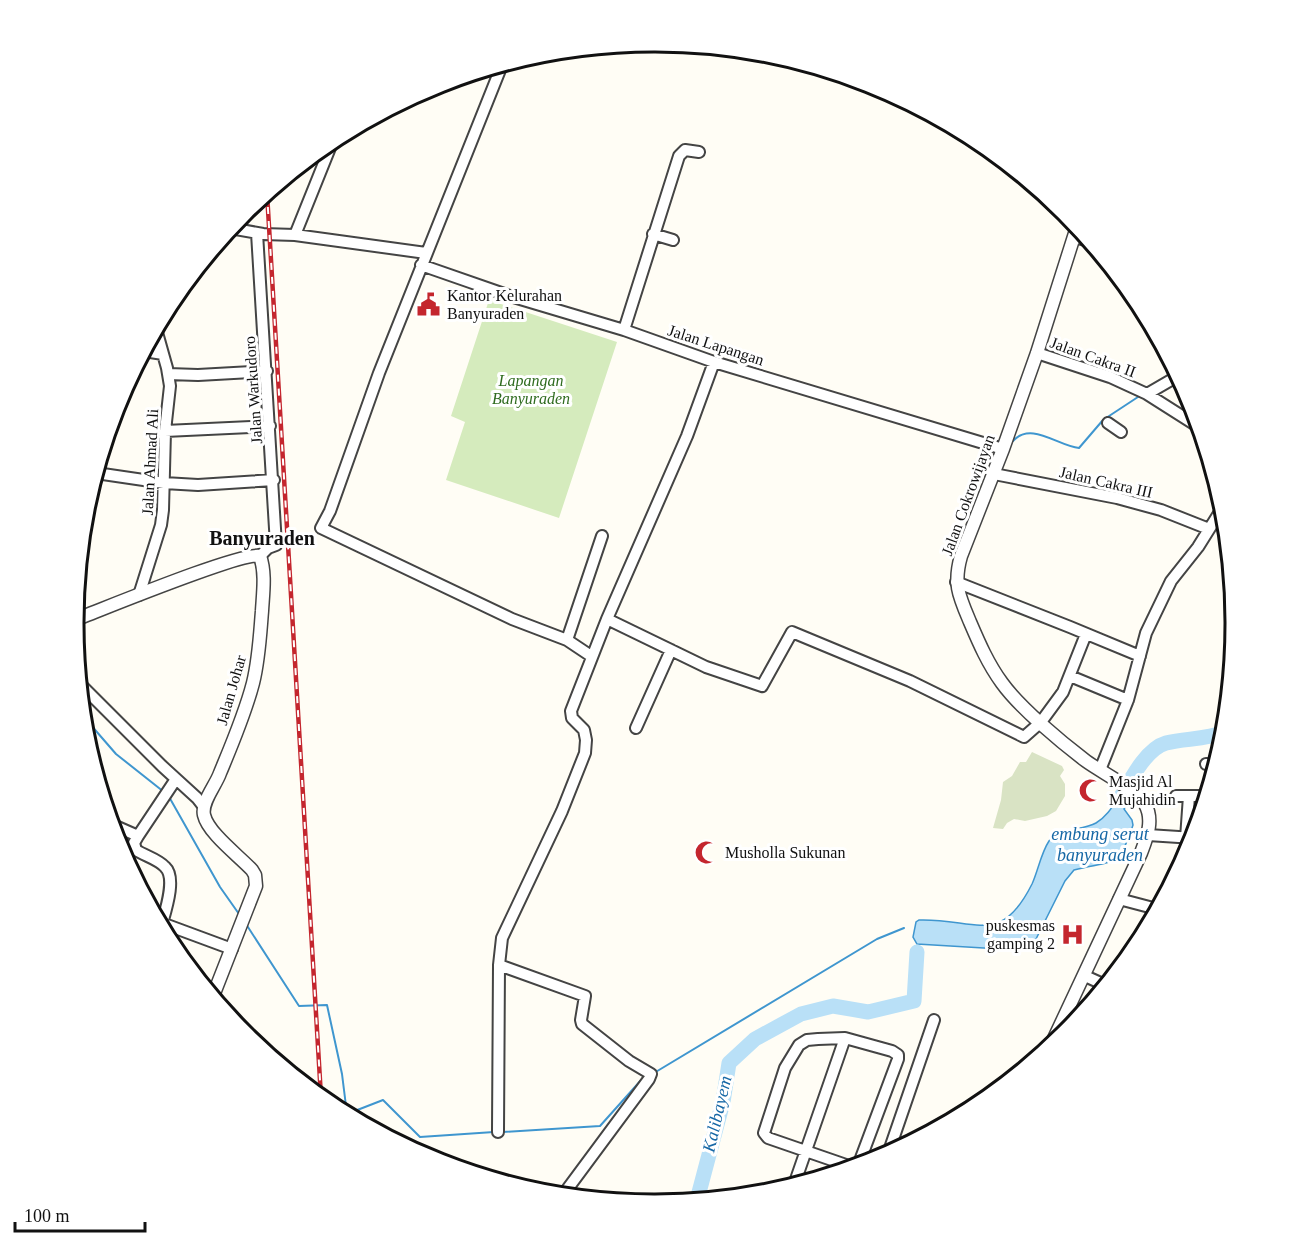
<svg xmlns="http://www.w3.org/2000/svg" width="1309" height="1246" font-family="Georgia,serif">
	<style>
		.green { fill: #d5ebbd }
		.cemetery { fill: #d9e3c4 }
		.water { fill: #b9e0f7; stroke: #3f96cf; stroke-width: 1.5 }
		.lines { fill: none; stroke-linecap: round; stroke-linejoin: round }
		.stream { stroke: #3f96cf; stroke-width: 2 }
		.river { stroke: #b9e0f7; stroke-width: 15 }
		.minor-casing { stroke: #444; stroke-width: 14 }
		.tertiary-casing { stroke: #444; stroke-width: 15 }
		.minor { stroke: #fff; stroke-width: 10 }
		.tertiary { stroke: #fff; stroke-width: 12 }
		.rail-casing { stroke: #c4262e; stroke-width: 4.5 }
		.rail { stroke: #fff; stroke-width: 2; stroke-dasharray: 7; stroke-linecap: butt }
		.labels { text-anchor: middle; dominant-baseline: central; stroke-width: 6; stroke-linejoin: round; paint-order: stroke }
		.poi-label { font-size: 16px; fill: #111; stroke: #fff; text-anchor: start }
		.street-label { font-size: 16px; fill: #111; stroke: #fff }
		.park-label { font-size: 16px; font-style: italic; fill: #2f6b1f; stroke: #fff }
		.water-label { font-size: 18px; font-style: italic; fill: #1768a6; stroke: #fff }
		.quarter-label { font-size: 20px; font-weight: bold; fill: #111; stroke: #fff }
		.rim { fill: none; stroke: #111; stroke-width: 3 }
	</style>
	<rect width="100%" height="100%" fill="#fffdf5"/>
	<path class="green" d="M489,300L617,342L559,518L446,480L465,422L451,416Z"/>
	<path class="cemetery" d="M1032,752L1062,766L1064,770L1060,776L1065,784V796L1056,811L1047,816L1025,821L1014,819L1007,823L1003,829L993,828L1001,800L1003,782L1012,776L1020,762H1026Z"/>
	<path class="water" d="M1128,785L1132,797L1124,809L1132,820L1133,825C1119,869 1113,860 1074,870L1065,881L1035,941L1028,946L1017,950L917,944L913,937L916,922L919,920C975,918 1000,948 1032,884C1038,871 1041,853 1049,841C1059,827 1082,831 1096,823C1111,814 1117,797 1128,785Z"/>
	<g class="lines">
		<path class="stream" d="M1013,441C1031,421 1058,446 1079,448L1103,420L1141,395
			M83,716L116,754L164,792
			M168,795L220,887L239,914
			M246,924L299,1006L327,1005L342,1074L347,1114
			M654,1073L877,939L904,928
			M347,1114L383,1100L420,1137L494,1132
			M503,1132L600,1126L643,1078"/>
		<path class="river" d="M1119,800C1129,783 1145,749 1166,743C1185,738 1205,740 1225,732
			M697,1200L723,1102L729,1063L755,1039L801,1014L833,1006L868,1012L914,1001L917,952"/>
		<defs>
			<path id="minor" d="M502,65L379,373L330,511L321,528L512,619L567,640L591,656
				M230,228L263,234L295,235L426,253
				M257,233L276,545L268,548L260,556
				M653,234L673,240
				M295,235L334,138
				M1074,237L1089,241
				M421,265L510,296L624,330L714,362L1003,449
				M624,330L679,156L685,150L699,152
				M144,351L163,354
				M1037,353L1110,377L1147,394L1199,427
				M168,374L198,375L267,371
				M1147,394L1178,376
				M1108,423L1121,432
				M165,431L270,426
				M96,473L164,483L198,485L274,480
				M994,474L1117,498L1161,510L1209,529
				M956,582L1070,627L1140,656
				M139,595L161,525L163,510L165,431L170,386L167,368L156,329
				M607,619L706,667L762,686L792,632L910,681L1024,737L1041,722L1063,692L1086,634
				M567,640L602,536
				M1070,676L1128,700
				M80,684L162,766L197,798L204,807
				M636,728L671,650
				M1206,764L1216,765
				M1100,770L1128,700L1146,633L1171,581L1198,547L1223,507
				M1176,796H1206
				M112,827L113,825L138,836L134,843L136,850C145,856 158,859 165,867C177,878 165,912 161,927
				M1148,835L1194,838
				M138,836L176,779
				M1186,838L1189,796
				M1119,899L1157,909
				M159,922L232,949
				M499,965L585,996L581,1020L582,1024L629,1061L651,1074L649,1079L563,1195
				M1085,976L1105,985
				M498,1132L499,965L502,938L562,811L585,753L586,740L584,730L572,718L571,711L607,619L687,436L714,362
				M888,1154L934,1020
				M852,1167L768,1138L764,1133L785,1068L799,1045L807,1040L818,1039L845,1038L892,1051L898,1055V1059L858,1166
				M794,1185L845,1038"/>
			<path id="tertiary" d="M74,620C101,610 243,551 260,556C266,573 263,593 262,611C260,635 259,659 253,683C245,714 232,744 220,773C216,785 201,802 204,815C208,833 239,856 252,870L255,875L256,886L213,996
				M1051,1045L1141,853C1147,837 1154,820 1145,804C1137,790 1101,772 1086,761C1061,742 1020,708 1002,683C988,664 979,643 970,622C959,596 953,584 961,556L1003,449L1037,353L1077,227"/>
		</defs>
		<use href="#minor" class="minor-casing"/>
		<use href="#tertiary" class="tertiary-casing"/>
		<use href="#minor" class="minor"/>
		<use href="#tertiary" class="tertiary"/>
		<defs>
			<path id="rail" d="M267,193L321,1097"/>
		</defs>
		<use href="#rail" class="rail-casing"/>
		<use href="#rail" class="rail"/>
	</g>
	<defs>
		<symbol id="civic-bare" viewBox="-9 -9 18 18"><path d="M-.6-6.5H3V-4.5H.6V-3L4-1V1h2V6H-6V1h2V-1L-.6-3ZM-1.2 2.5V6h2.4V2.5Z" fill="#c4262e" stroke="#fff" stroke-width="2.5" paint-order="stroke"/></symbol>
		<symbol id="mosque-bare" viewBox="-9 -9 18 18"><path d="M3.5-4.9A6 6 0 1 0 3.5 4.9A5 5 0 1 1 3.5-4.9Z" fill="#c4262e" stroke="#fff" stroke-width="2.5" paint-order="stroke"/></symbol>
		<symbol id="hospital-bare" viewBox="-9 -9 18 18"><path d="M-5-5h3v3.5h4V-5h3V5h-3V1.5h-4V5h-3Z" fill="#c4262e" stroke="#fff" stroke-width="2.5" paint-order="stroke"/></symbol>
	</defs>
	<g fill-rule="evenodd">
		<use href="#civic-bare" x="412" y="288" width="33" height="33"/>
		<use href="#mosque-bare" x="1074" y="774" width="33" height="33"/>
		<use href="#mosque-bare" x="690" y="836" width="33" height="33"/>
		<use href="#hospital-bare" x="1056" y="918" width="33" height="33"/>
	</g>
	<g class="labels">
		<g class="poi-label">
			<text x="447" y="295">Kantor Kelurahan<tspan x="447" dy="18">Banyuraden</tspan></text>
			<text x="1109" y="781">Masjid Al<tspan x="1109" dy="18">Mujahidin</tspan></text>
			<text x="725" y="852">Musholla Sukunan</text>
			<text x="1055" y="925" text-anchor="end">puskesmas<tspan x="1055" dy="18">gamping 2</tspan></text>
		</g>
		<g class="street-label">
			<text transform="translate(716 345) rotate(18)">Jalan Lapangan</text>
			<text transform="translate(1093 357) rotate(20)">Jalan Cakra II</text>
			<text transform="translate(253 390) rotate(-94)">Jalan Warkudoro</text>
			<text transform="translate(150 462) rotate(-87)">Jalan Ahmad Ali</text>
			<text transform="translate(1106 482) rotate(13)">Jalan Cakra III</text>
			<text transform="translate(968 495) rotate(-70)">Jalan Cokrowijayan</text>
			<text transform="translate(231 690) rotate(-74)">Jalan Johar</text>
		</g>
		<g class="park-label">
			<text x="531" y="380">Lapangan<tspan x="531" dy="18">Banyuraden</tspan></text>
		</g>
		<g class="water-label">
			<text x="1100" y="834">embung serut<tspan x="1100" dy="21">banyuraden</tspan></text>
			<text transform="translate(717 1114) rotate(-77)">Kalibayem</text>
		</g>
		<g class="quarter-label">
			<text x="262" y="538">Banyuraden</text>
		</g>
	</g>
	<path d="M0 0H1309V1246H0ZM654 52H655A570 570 0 0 1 1225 622V624A570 570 0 0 1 655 1194H654A570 570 0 0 1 84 624V622A570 570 0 0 1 654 52Z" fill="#fff" fill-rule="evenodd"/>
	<path class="rim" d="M654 52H655A570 570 0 0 1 1225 622V624A570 570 0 0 1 655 1194H654A570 570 0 0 1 84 624V622A570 570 0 0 1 654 52Z"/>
	<path d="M15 1222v9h130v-9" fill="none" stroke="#111111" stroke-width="3"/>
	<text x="24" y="1222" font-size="18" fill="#111111" stroke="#ffffff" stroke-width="4.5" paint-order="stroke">100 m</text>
</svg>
